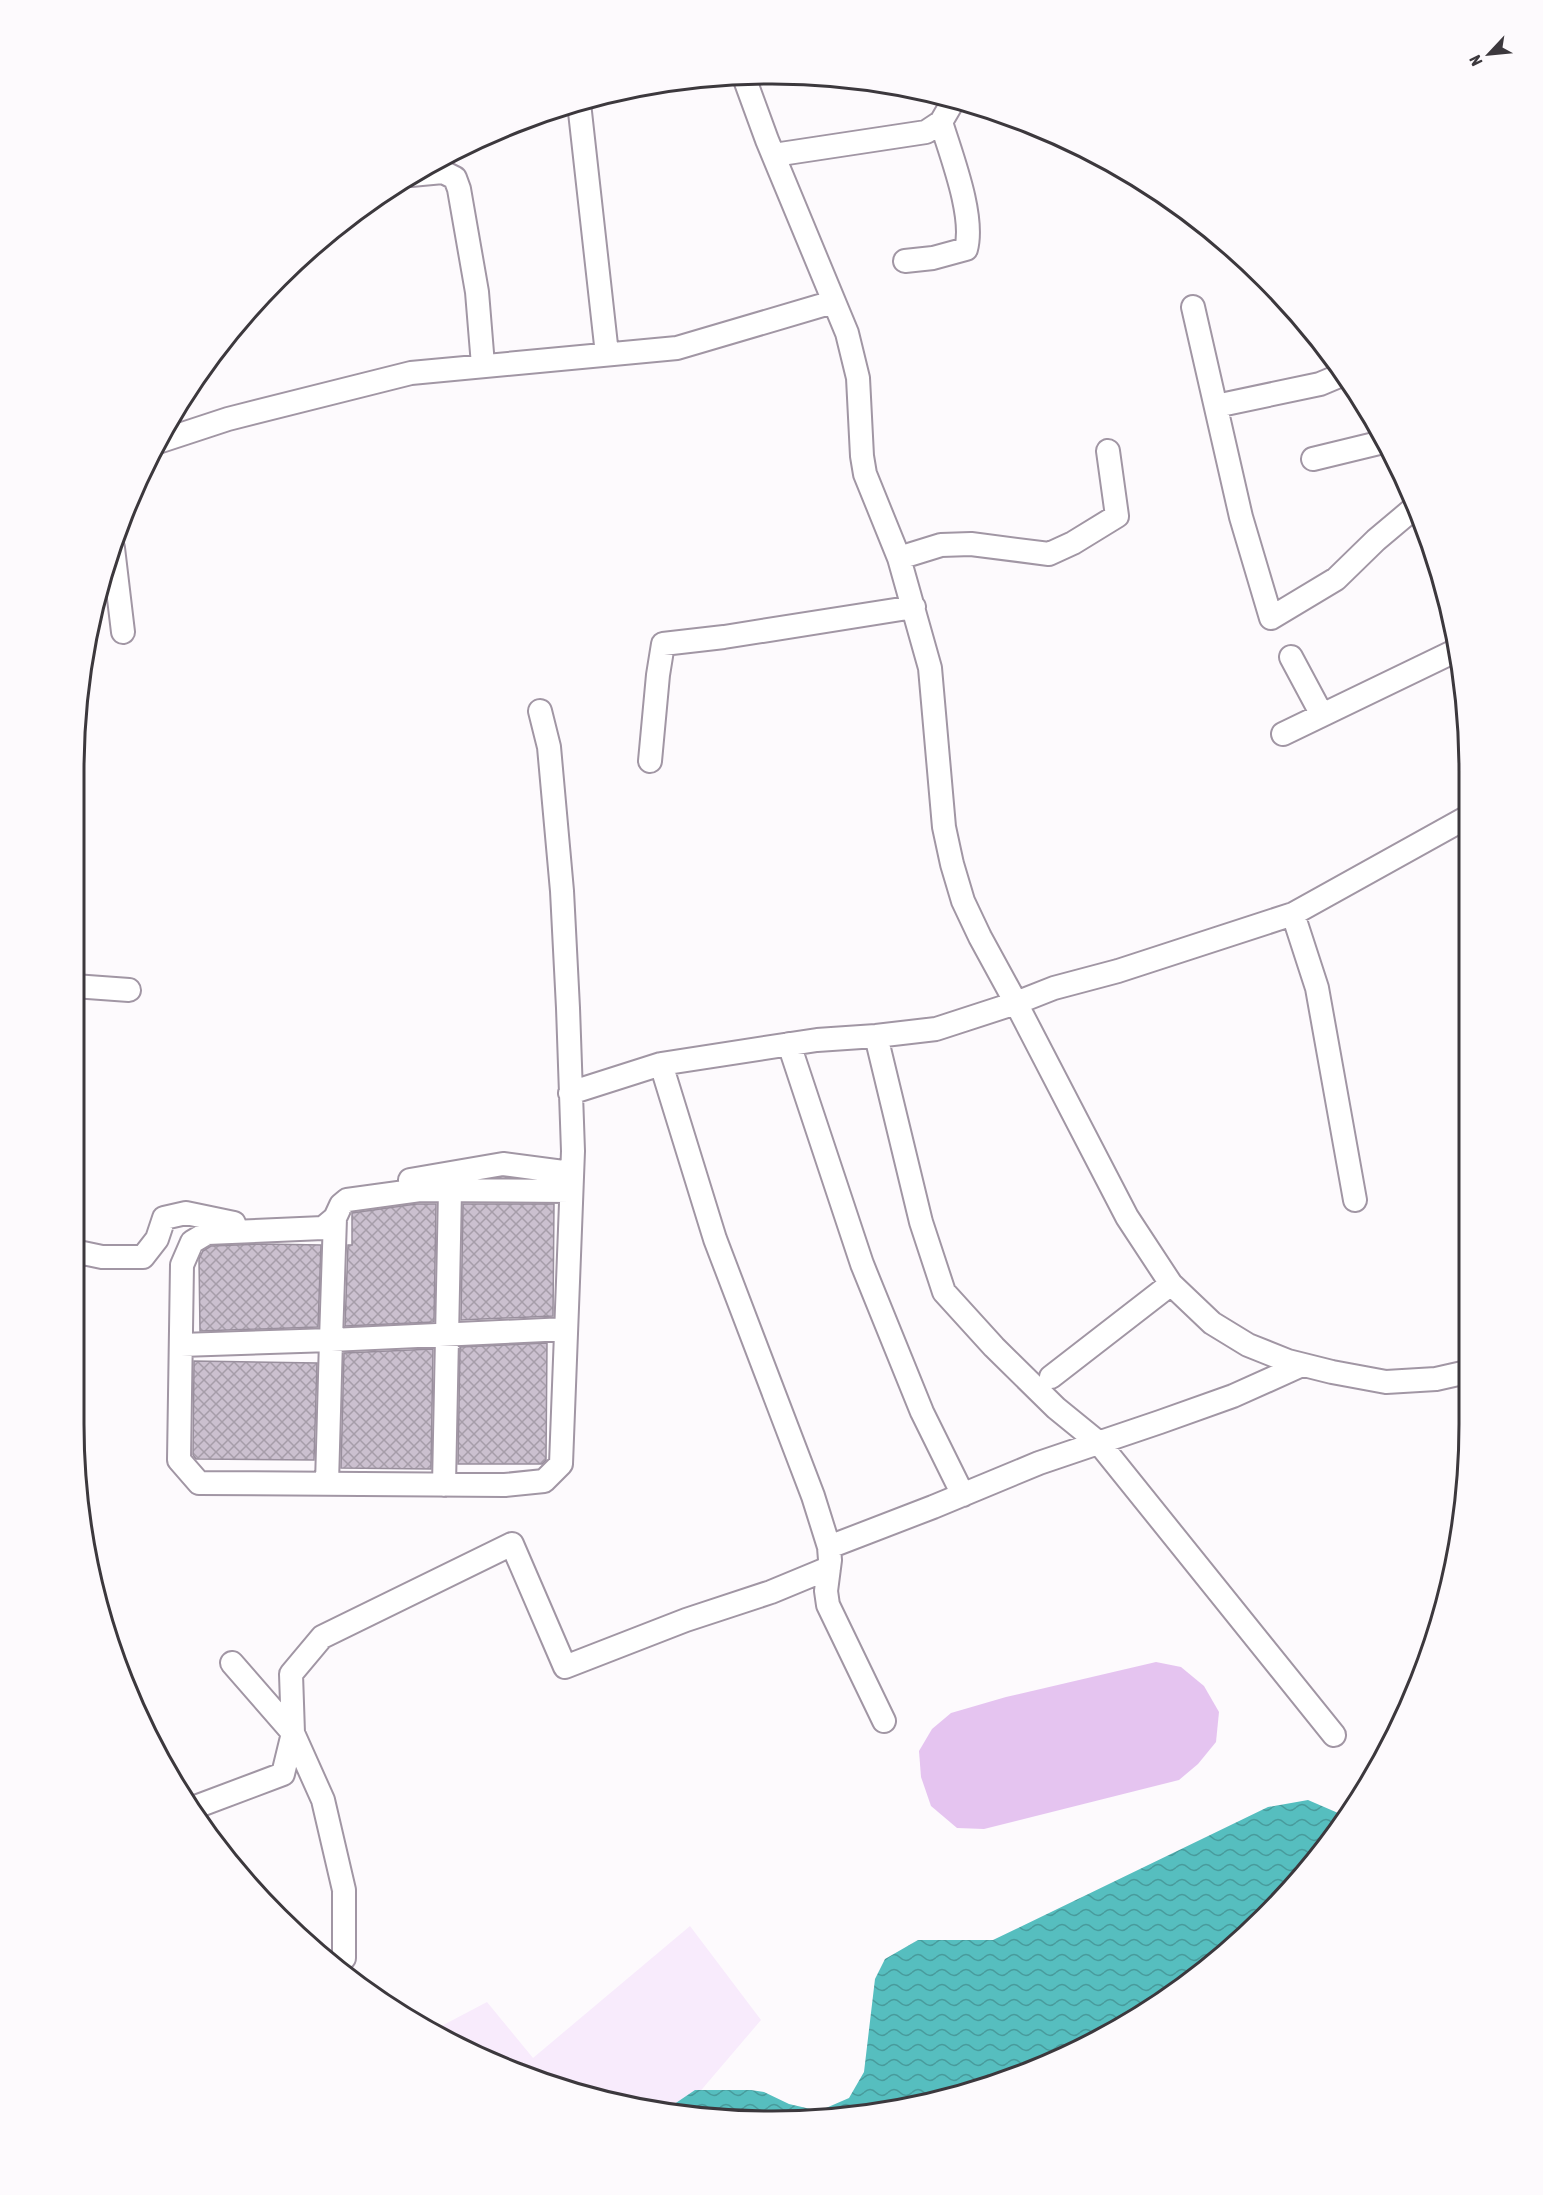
<svg xmlns="http://www.w3.org/2000/svg" width="1543" height="2195" font-family="'Asap Condensed',sans-serif">
	<style>
		.built { fill: #f8ebfc }
		.grass { fill: #e5c4f0 }
		.water { fill: url(#water-waves) }
		.building { fill: url(#building-cross-hatch); stroke: #998f9d; stroke-width: 1.5 }
		.lines { fill: none; stroke-linecap: round; stroke-linejoin: round }
		.minor-casing { stroke: #a196a4; stroke-width: 26 }
		.minor { stroke: #fff; stroke-width: 22 }
		.rim { fill: none; stroke: #3c383d; stroke-width: 3 }
	</style>
	<defs>
		<pattern id="water-waves" width="16" height="10" patternUnits="userSpaceOnUse" patternTransform="scale(1.5)"><rect width="16" height="10" fill="#56bebf"/><path d="M0 5q4-4 8 0t8 0" fill="none" stroke="#489b9c"/></pattern>
		<pattern id="building-cross-hatch" width="8" height="8" patternUnits="userSpaceOnUse" patternTransform="scale(1.5)"><rect width="8" height="8" fill="#cbc0cf"/><path d="M0 0l8 8M0 8l8-8" fill="none" stroke="#a69da9"/></pattern>
	</defs>
	<rect width="100%" height="100%" fill="#fdfafd"/>
	<path class="built" d="M690,1926L761,2020L680,2115L504,2068L430,2032L487,2002L533,2058Z"/>
	<path class="grass" d="M1156,1662L1181,1667L1204,1686L1219,1712L1216,1742L1198,1764L1179,1780L984,1829L957,1828L931,1806L921,1777L919,1751L932,1729L951,1713L1006,1697Z"/>
	<path class="water" d="M1308,1800L1345,1816L1325,1848L1232,1948L1080,2050L907,2108L817,2120L681,2116L664,2111L695,2090H751L764,2092L789,2104L819,2111L849,2098L864,2072L875,1979L885,1959L918,1940H993L1268,1807Z"/>
	<path class="building" d="M416,1204H436L434,1322L345,1326L348,1245H352V1213Z
		M463,1204H554L553,1316L461,1320Z
		M262,1244L321,1245L318,1327L200,1331L199,1259L203,1251L211,1246Z
		M547,1343L546,1460L542,1464H458L460,1347Z
		M433,1349L431,1469L341,1468L344,1353Z
		M194,1361L317,1363L314,1460L196,1459L193,1455Z"/>
	<g class="lines">
		<defs>
			<path id="minor" d="M579,103L607,354
				M774,155L926,132L941,122L955,98
				M411,175L443,172L455,178L459,189L477,292L483,365
				M905,261L933,258L966,249C975,216 951,155 941,122
				M1193,307L1241,517L1271,618L1336,579L1376,540L1414,508
				M1216,406L1320,384L1339,376
				M158,442L228,419L411,373L677,348L833,302
				M1313,459L1383,442
				M113,548L123,632
				M899,558L941,545L971,544L1049,554L1073,543L1117,516L1108,451
				M1291,657L1322,715
				M540,711L549,747L562,891L568,1008L573,1151L561,1464L544,1481L505,1485L199,1483L179,1460L182,1265L192,1242L207,1233L323,1228L335,1218L341,1205L347,1200L420,1190L570,1191
				M1283,734L1457,650
				M650,761L658,675L663,644L724,637L914,607
				M1464,819L1293,914L1118,971L1054,988L1016,1003L1127,1217L1171,1284L1212,1323L1248,1345L1288,1361L1332,1372L1386,1382L1436,1379L1467,1372
				M1293,914L1317,988L1355,1200
				M74,986L129,990
				M876,1036L921,1222L944,1292L994,1347L1056,1408L1099,1443L1334,1735
				M789,1044L862,1264L922,1412L963,1495
				M661,1064L715,1239L813,1496L829,1547L830,1560L826,1591L828,1605L884,1721
				M570,1093L661,1064L817,1040L876,1036L936,1029L1016,1003L980,937L963,901L952,864L944,827L930,668L899,558L865,474L862,456L858,378L847,333L767,140L744,77
				M410,1180L503,1164L571,1173
				M74,1255L83,1253L102,1257H143L157,1239L164,1218L186,1213L234,1223
				M181,1345L331,1340L335,1218
				M1051,1377L1171,1284
				M327,1483L331,1340L566,1329
				M444,1485L450,1190
				M829,1547L933,1507L1039,1463L1160,1422L1233,1396L1302,1365
				M190,1809L283,1774L293,1733L232,1663
				M334,1965L344,1958V1890L323,1800L293,1733L291,1674L322,1637L512,1544L565,1667L686,1620L771,1592L829,1568"/>
		</defs>
		<use href="#minor" class="minor-casing"/>
		<use href="#minor" class="minor"/>
	</g>
	<path d="M0 0H1543V2195H0ZM771 84H772A687 687 0 0 1 1459 771V1424A687 687 0 0 1 772 2111H771A687 687 0 0 1 84 1424V771A687 687 0 0 1 771 84Z" fill="#fdfafd" fill-rule="evenodd"/>
	<path class="rim" d="M771 84H772A687 687 0 0 1 1459 771V1424A687 687 0 0 1 772 2111H771A687 687 0 0 1 84 1424V771A687 687 0 0 1 771 84Z"/>
	<g transform="translate(1489 54) rotate(244)" stroke="#fdfafd" stroke-width="4.5" paint-order="stroke">
	<path d="M0-4.5L10 22L0 15L-10 22Z" fill="#3c383d"/>
	<text y="-9" font-size="16" font-weight="bold" text-anchor="middle" fill="#3c383d">N</text>
	</g>
</svg>
